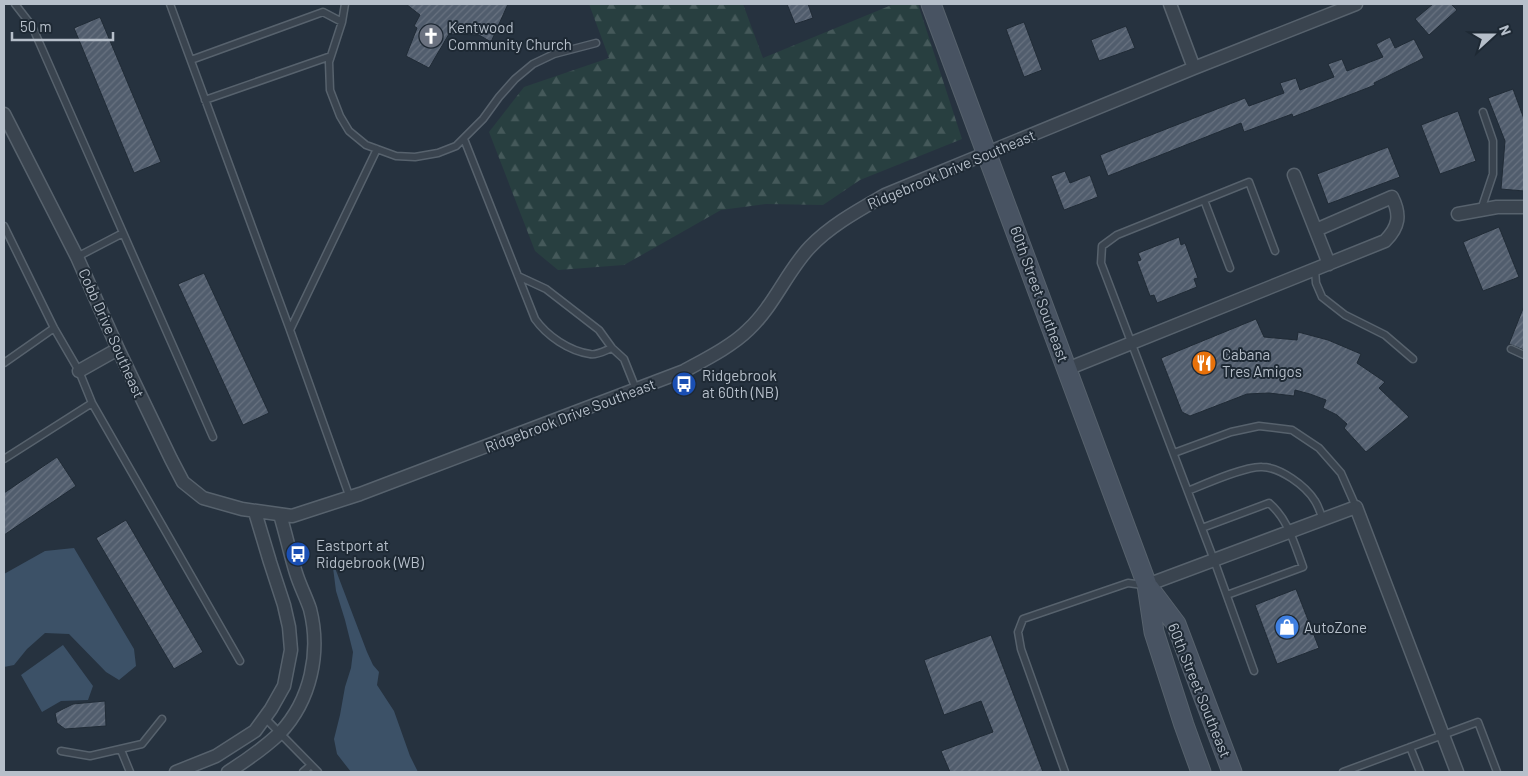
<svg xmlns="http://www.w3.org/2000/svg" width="1528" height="776" font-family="Barlow,sans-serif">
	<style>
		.forest { fill: url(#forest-firs) }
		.water { fill: #3c5167 }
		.building { fill: url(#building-hatch); stroke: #202b36 }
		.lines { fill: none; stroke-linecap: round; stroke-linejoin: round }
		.lane-casing { stroke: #57626d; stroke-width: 9 }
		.street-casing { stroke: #57626d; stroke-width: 15 }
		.secondary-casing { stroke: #57626d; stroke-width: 21 }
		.lane { stroke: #3a444f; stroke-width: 6 }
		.street { stroke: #3a444f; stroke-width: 12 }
		.secondary { stroke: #485362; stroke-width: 19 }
		.labels { text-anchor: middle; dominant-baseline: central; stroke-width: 4; stroke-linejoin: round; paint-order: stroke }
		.poi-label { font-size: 15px; fill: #b6bfca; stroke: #1e2934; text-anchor: start }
		.street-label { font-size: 15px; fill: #b6bfca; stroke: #1e2934 }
	</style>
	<defs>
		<pattern id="forest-firs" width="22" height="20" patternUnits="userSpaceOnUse" patternTransform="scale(1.25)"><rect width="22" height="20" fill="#283f40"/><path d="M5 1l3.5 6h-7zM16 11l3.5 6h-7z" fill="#45595a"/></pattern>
		<pattern id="building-hatch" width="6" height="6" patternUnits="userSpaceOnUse" patternTransform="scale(1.25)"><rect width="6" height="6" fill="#515d6d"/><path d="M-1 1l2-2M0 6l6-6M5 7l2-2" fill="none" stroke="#687280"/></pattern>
	</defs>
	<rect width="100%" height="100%" fill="#26323f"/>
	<path class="forest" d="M589,4H743L763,58L894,4H918L962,139L860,180L823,205L766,204L721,210L624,265L558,270L535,251L489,132L524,87L609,58Z"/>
	<path class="water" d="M74,548L134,649L136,666L119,680L106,672L69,634L45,633L27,649L14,665L4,667V574L45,551Z
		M332,560L367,652L373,665L379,672L377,685L394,711L410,756L418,772H351L337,754L334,739L340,715L345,687L351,668L353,652L345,620L336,591Z
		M63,645L93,686L88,700L61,701L42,712L21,675Z"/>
	<path class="building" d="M406,4H508L491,42L479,35L449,34L429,68L406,56L417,28L414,26L420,15Z
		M787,4H808L813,18L795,24Z
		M1433,4H1451L1457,10L1429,35L1415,19Z
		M100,17L161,162L134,173L74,28Z
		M1024,22L1042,70L1024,77L1006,29Z
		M1126,26L1135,48L1099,61L1091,40Z
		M1390,37L1395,48L1414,39L1424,58L1374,83L1375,85L1293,117L1292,114L1244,132L1241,123L1108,176L1100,155L1245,98L1249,106L1284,93L1280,83L1296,78L1300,90L1334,77L1328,64L1342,59L1347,71L1383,57L1376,44Z
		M1513,89L1524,119V191L1501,189L1505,141L1488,98Z
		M1458,111L1476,161L1440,174L1421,125Z
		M1388,147L1400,177L1328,204L1317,174Z
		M1065,171L1070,183L1090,175L1098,197L1064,210L1051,176Z
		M1499,227L1519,277L1483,291L1463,242Z
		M1179,237L1181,245L1185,243L1198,278L1194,279L1197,287L1157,303L1154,295L1150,296L1137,261L1141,260L1138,253Z
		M204,273L269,413L243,425L178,284Z
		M1524,306V350L1509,344Z
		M1256,319L1264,337L1297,340L1298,332L1328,340L1361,354L1357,363L1385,382L1379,388L1409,417L1366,452L1344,428L1347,424L1337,415L1323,408L1326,400L1310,394L1295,390L1294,396L1269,393L1247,394L1190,416L1182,412L1161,358Z
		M57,457L76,486L4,535V493Z
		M126,520L203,652L174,669L96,538Z
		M1296,589L1319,648L1277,664L1255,605Z
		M991,635L1043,772H950L941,751L993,732L981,701L944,715L924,660Z
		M105,701L106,726L65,729L57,723L55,713L73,704Z"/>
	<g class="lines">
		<defs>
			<path id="lane" d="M15,4L32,26L213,437
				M170,4L290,330
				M345,4L342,22L329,62L330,90L340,116L349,131L366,145L396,156L415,157L438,153L456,146L483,119L499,97L515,79L533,64L554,54L596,43
				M191,60L323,12L342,22
				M205,100L331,56
				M464,139L535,319C547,336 569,351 590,354C596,356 606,350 612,348
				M1204,200L1230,268
				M1481,210L1493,174V141L1483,112
				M4,226L54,328L79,371L92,403L240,661
				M77,257L123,233
				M1315,270L1316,283L1322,297L1345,315L1385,335L1413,359
				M518,276L546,289L599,330L612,348L624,359L636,389
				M1511,349L1524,355
				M4,363L54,328
				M1174,453L1231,432L1259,426L1292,430L1319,448L1341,473L1356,507
				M4,459L92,403
				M1188,491C1205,484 1245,466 1262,467C1280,467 1306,486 1315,501C1319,507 1320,513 1323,519
				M350,498L290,330L377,149
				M1202,528L1269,503C1288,519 1294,543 1303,567L1227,595
				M1254,671L1214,560L1101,263L1102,246L1117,235L1249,182L1275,251
				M265,718L318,772
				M1410,747L1420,772
				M121,750L130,772
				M61,751L90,756L142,744L162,719
				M303,772L311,765
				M1065,772L1021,649L1018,632L1023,619L1128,583L1143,585
				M1343,772L1478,722L1497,772"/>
			<path id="street" d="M1170,4L1194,68
				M4,114L77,257L118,349L171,459L183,482L203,498L242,509L292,516L360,494L684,371C704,360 732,346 748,330C774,306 787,271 810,247C831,225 859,210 885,195L1194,68L1356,4
				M1294,175L1329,264
				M1458,214L1497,207H1524
				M1067,369L1385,241C1399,227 1401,215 1392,197L1316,230
				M79,371L118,349
				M1147,585L1356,507L1457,772
				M176,772L216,756L255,731L271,709L284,686L291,650L289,627L284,605L270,562L255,512
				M228,772C247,760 264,748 280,733C311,700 321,652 310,609C306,597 300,586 296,573C290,554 286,534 280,515"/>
			<path id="secondary" d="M931,4L1147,585L1154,632L1184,725L1201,772
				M1149,588L1176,624L1232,772"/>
		</defs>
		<use href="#lane" class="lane-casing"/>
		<use href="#street" class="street-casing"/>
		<use href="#secondary" class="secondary-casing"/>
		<use href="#lane" class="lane"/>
		<use href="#street" class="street"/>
		<use href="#secondary" class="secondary"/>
	</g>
	<defs>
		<symbol id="church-disc" viewBox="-11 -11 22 22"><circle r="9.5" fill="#6b7280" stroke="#1e2934"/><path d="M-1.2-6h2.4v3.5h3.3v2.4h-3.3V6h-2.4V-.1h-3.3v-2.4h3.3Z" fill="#fff"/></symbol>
		<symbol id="restaurant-disc" viewBox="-11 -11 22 22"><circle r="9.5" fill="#e8710a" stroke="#1e2934"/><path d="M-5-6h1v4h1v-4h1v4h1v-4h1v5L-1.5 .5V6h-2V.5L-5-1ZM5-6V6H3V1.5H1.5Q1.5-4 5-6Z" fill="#fff"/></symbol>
		<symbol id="bus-disc" viewBox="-11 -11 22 22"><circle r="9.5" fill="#1a4fb4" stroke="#1e2934"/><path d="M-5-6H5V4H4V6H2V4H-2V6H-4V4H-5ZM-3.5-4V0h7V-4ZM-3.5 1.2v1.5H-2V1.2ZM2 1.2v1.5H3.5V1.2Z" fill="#fff"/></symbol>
		<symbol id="shop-disc" viewBox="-11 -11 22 22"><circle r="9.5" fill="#3f7fe0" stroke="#1e2934"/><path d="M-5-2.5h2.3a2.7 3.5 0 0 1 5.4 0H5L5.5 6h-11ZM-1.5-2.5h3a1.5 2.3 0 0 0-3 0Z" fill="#fff"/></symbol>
	</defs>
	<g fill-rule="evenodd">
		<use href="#church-disc" x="417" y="22" width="28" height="28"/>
		<use href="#restaurant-disc" x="1190" y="349" width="28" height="28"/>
		<use href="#bus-disc" x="670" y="370" width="28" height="28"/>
		<use href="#bus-disc" x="284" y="540" width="28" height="28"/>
		<use href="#shop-disc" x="1273" y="613" width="28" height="28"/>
	</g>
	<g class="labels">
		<g class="poi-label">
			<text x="448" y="27">Kentwood<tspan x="448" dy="17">Community Church</tspan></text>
			<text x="1222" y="354">Cabana<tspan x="1222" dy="17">Tres Amigos</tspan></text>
			<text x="702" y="375">Ridgebrook<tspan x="702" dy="17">at 60th (NB)</tspan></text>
			<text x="316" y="545">Eastport at<tspan x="316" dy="17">Ridgebrook (WB)</tspan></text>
			<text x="1304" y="627">AutoZone</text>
		</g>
		<g class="street-label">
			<text transform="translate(951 169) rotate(-23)">Ridgebrook Drive Southeast</text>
			<text transform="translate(1040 294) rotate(70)">60th Street Southeast</text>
			<text transform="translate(112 333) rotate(66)">Cobb Drive Southeast</text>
			<text transform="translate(570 415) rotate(-21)">Ridgebrook Drive Southeast</text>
			<text transform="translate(1200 690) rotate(68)">60th Street Southeast</text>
		</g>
	</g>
	<rect width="1528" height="776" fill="none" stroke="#b6bfca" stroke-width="10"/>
	<g transform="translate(1493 35) rotate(69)" stroke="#1e2934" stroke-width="4" paint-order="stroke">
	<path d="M0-4L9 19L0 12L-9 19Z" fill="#b6bfca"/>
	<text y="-8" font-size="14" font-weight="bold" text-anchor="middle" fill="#b6bfca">N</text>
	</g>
	<path d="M12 32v8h101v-8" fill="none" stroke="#b6bfca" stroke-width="2.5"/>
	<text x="20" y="32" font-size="15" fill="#b6bfca" stroke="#1e2934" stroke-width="4" paint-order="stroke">50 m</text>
</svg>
